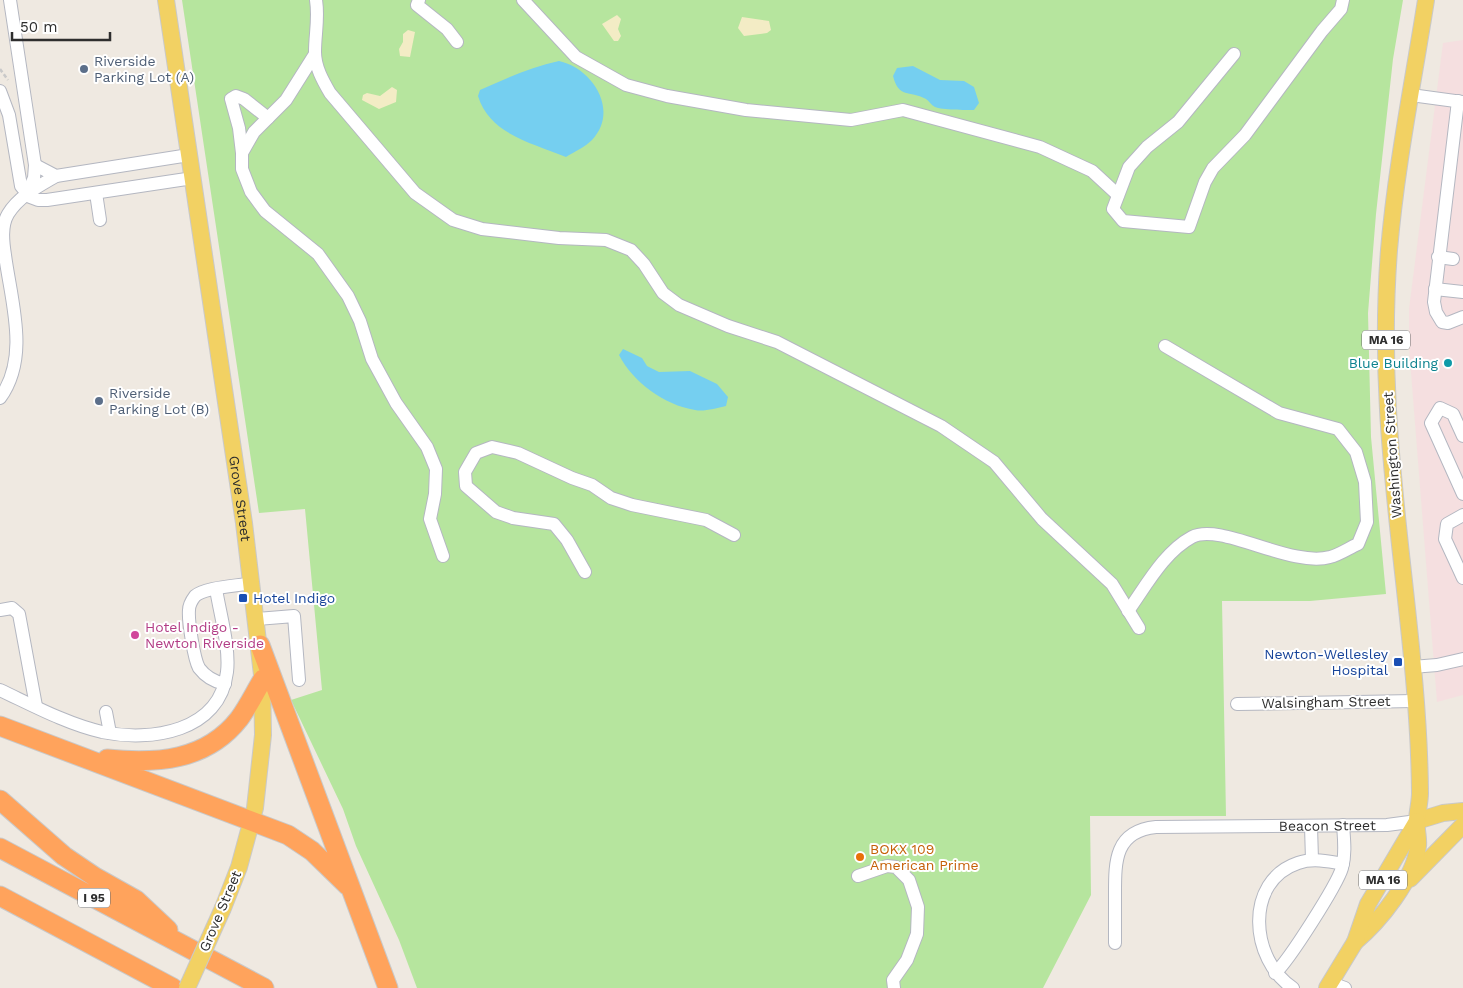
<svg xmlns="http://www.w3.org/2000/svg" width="1463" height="988" font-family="'Work Sans',sans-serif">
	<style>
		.medical { fill: #f5dfe0 }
		.green { fill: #b6e59e }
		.sand { fill: #f3ecc5 }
		.water { fill: #75cff0 }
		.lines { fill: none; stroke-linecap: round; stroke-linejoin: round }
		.minor-casing { stroke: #b4b7c1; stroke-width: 14 }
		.major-casing { stroke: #c9c9c9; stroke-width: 18 }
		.highway-casing { stroke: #c9c9c9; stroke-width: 21 }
		.path { stroke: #c9c9c9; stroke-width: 2.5; stroke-dasharray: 4 2.5; stroke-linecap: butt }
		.minor { stroke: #fff; stroke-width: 12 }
		.major { stroke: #f2d163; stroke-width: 16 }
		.highway { stroke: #ffa35c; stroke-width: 19 }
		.major-bridge-casing { stroke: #c9c9c9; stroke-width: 18; stroke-linecap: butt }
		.major-bridge { stroke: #f2d163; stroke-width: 16 }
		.service-dot { fill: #5c6f8a; stroke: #fff; stroke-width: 2 }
		.culture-dot { fill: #0f9aa8; stroke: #fff; stroke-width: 2 }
		.transit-dot { fill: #1a4fb4; stroke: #fff; stroke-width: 2 }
		.hotel-dot { fill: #d1479c; stroke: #fff; stroke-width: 2 }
		.food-dot { fill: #e8710a; stroke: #fff; stroke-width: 2 }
		.labels { text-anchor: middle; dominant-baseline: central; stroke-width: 4; stroke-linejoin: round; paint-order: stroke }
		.shield { fill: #fff; stroke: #6d6d6d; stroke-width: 1 }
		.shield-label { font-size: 12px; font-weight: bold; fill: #2e2e2e }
		.service-label { font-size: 14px; fill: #4e5e75; stroke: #fff; text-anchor: start }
		.culture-label { font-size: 14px; fill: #0d838f; stroke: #fff; text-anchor: end }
		.street-label { font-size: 14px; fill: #2e2e2e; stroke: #fff }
		.transit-label { font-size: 14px; fill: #164399; stroke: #fff; text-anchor: start }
		.hotel-label { font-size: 14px; fill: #b23c85; stroke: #fff; text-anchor: start }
		.food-label { font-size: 14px; fill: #c56008; stroke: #fff; text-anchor: start }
	</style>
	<rect width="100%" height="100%" fill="#efe9e1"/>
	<path class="medical" d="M1463,40V695L1437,702L1409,347V309L1443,43Z"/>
	<path class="green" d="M182,0H1403L1393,59L1376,214L1368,313L1371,437L1386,594L1310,601H1222L1226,816H1090L1091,895L1043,988H417L399,940L356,846L343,809L291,700L322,690L305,509L259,513Z"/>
	<path class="sand" d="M617,15L621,19L618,29L621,36L618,41H614L602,24Z
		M742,17L769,21L771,30L767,33L744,36L738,28Z
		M408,30L415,32L410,57L400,56L399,49L403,42V34Z
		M392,87L397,90L396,102L379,109L362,100L363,95L367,93L380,96Z"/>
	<path class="water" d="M559,61C592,68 620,110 592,140C585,147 574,152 566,157C533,143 490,135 478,96L480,90C505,79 531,67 559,61Z
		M913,66L940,80L964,81L974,87L979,103L974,110C966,110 942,110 935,107C931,105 929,101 926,99C909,90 899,99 893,76L897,68Z
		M623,349L642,358L647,366L659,372L690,371L717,384L728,397L726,406C716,408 704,412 695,410C664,405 633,382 619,355Z"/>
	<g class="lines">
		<defs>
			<g id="minor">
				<path d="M10,0L35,165L34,178L27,194"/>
				<path d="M316,0C319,18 315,34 315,52C315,67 323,81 330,93L415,193L453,220L482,229L559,238L606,240L631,250L644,264L663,293L679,305L728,326L777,342L941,426L994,462L1042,519L1112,584L1139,628"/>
				<path d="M419,0L417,5L447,29L457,42"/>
				<path d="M523,0L576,57L626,85L667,96L746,110L851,120L903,110L1040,147L1092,171L1118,195"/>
				<path d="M315,54L286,100L254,132L242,153V169L251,192L265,211L318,254L348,296L360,321L372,359L396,403L427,447L436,469L435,494L430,519L443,556"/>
				<path d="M1234,54L1178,122L1147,147L1129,167L1113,209L1123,221L1189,227L1205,182L1213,168L1245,135L1322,31L1341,9L1343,0"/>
				<path d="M0,91L9,115L21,186L30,197L38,200H47L193,178"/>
				<path d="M1411,95L1463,102"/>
				<path d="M1458,101L1434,302L1436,312L1442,322L1448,323L1463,317"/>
				<path d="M242,153L239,128L231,99L236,96L244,99L268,118"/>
				<path d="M35,165L56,176L189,155"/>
				<path d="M96,193L100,220"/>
				<path d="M1438,257L1453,259"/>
				<path d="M1435,289L1463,292"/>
				<path d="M0,398C30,357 11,301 5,255C3,242 1,226 8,214C19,196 39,186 56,176"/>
				<path d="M1463,436L1453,414L1440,408L1431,423L1463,494"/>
				<path d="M1463,515L1447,524L1445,539L1463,578"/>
				<path d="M585,572L567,540L554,524L513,518L496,512L466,486L465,472L476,453L492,447L518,453L572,478L592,485L611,498L632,505L706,520L734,535"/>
				<path d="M0,610L12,608L19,614L36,706"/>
				<path d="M1128,611C1146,586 1164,552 1192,537C1221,522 1291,568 1330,557C1339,555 1349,548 1358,544L1367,522L1365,482L1356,452L1338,429L1279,413L1165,346"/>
				<path d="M257,619L294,616L299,680"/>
				<path d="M1412,667L1437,665L1463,659"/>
				<path d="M225,684C215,682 205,676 199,668C194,659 188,621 189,610C189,605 192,600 195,596C205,587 238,586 252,583"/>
				<path d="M0,690C32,705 67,724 102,732C151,742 220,732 227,672C230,648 220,614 216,589"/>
				<path d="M1237,704L1415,701"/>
				<path d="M106,712L110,733"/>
				<path d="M1311,826L1312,860"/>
				<path d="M858,876L887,866L896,867L909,880L918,907L917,934L907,960L893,980L894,988"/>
				<path id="s1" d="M1115,943C1115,926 1115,910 1115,893C1115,861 1115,831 1156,827L1387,825L1417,821"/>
				<path d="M1275,973C1288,962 1337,885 1342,868C1346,854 1344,839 1343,825"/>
				<path d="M1331,983L1345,988"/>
				<path d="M1293,988C1250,960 1244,881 1298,863C1312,858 1328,861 1343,864"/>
			</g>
			<g id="major">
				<path id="s2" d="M166,0L244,523L262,675L263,735L255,808L239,867L223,908"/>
				<path d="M1417,821L1443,813L1463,811"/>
				<path d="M1410,879L1463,825"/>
				<path d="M1355,942C1379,922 1415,878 1418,846C1419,838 1416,830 1417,822C1417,812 1420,803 1420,793C1419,665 1395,538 1388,410C1385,357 1385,303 1389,250C1396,167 1413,83 1426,0"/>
				<path d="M1327,988L1355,942L1368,904L1417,821"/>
			</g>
			<path id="highway" d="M260,645L388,988
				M0,726L288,835L312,851L348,886
				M107,759C156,764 206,761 239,719C248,707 255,692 263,679
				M0,800L64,856L95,877L136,900L168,930
				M0,848L264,988
				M0,896L173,988"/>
		</defs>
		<use href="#minor" class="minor-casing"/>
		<use href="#major" class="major-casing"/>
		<use href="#highway" class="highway-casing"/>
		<path class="path" d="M0,69L8,80"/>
		<use href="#minor" class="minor"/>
		<use href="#major" class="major"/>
		<use href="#highway" class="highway"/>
		<defs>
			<path id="major-bridge" d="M187,988L223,908"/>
		</defs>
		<use href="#major-bridge" class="major-bridge-casing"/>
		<use href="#major-bridge" class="major-bridge"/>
	</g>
	<g class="service-dot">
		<circle cx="84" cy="69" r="5"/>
		<circle cx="99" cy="401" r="5"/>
	</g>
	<circle class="culture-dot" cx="1448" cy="363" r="5"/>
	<g class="transit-dot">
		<rect x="238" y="593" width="10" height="10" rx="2.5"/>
		<rect x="1393" y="657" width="10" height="10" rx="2.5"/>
	</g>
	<circle class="hotel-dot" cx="135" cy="635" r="5"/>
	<circle class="food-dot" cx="860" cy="857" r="5"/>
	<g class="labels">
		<g class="shield">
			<rect x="1362" y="330.5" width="48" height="19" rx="4"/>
			<rect x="1359" y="870.5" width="48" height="19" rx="4"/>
			<rect x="78" y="888.5" width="32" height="19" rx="4"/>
		</g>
		<g class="shield-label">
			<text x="1386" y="340">MA 16</text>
			<text x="1383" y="880">MA 16</text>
			<text x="94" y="898">I 95</text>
		</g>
		<g class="service-label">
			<text x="94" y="61">Riverside<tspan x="94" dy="16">Parking Lot (A)</tspan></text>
			<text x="109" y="393">Riverside<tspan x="109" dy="16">Parking Lot (B)</tspan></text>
		</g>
		<g class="culture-label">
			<text x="1438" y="363">Blue Building</text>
		</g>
		<g class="street-label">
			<text transform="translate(1392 455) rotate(-94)">Washington Street</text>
			<text stroke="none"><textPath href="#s2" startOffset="504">Grove Street</textPath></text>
			<text transform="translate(1326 702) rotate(-1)">Walsingham Street</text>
			<text stroke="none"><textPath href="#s1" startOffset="310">Beacon Street</textPath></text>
			<text transform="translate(220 911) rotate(-67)">Grove Street</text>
		</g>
		<g class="transit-label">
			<text x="253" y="598">Hotel Indigo</text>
			<text x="1388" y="654" text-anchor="end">Newton-Wellesley<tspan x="1388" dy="16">Hospital</tspan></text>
		</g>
		<g class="hotel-label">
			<text x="145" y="627">Hotel Indigo -<tspan x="145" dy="16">Newton Riverside</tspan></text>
		</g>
		<g class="food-label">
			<text x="870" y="849">BOKX 109<tspan x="870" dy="16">American Prime</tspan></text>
		</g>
	</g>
	<path d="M12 32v8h98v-8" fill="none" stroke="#2e2e2e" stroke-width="2.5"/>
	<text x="20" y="32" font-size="15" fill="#2e2e2e" stroke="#ffffff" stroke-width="4" paint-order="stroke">50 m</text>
</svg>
